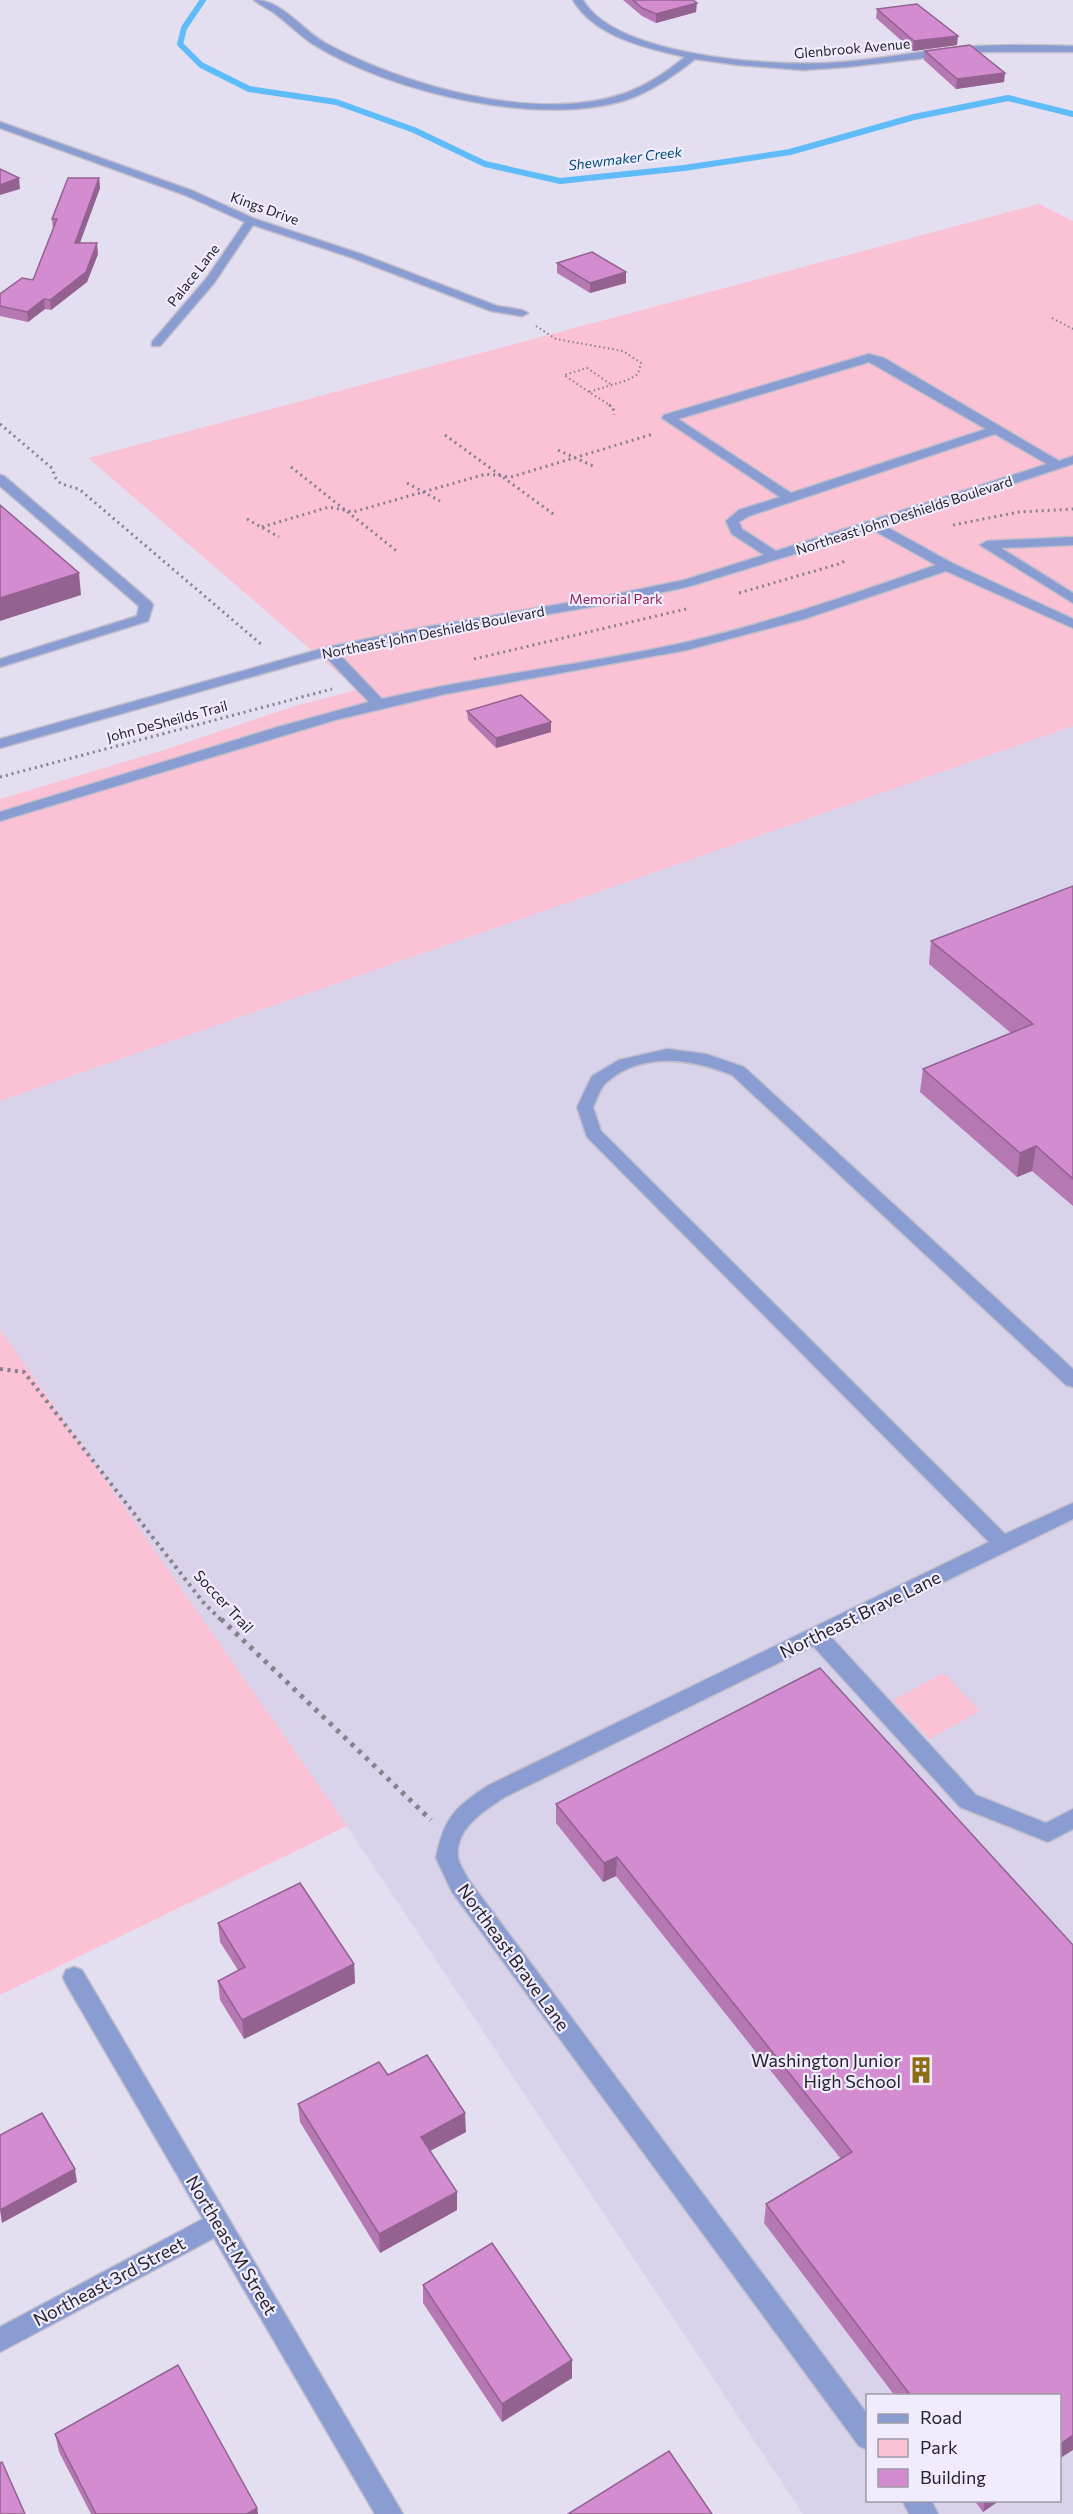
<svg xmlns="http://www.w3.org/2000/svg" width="1073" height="2514" font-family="Commissioner,sans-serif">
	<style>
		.built { fill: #d8d2ea; fill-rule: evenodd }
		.green { fill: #fbc1d4 }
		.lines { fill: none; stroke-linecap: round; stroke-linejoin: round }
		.stream { stroke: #60bcf8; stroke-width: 6 }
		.minor-casing { stroke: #c1bdcc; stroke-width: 3 }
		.path-far3 { stroke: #85828e; stroke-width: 2; stroke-dasharray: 1.5 3; stroke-linecap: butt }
		.path-far2 { stroke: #85828e; stroke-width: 3; stroke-dasharray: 2 4; stroke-linecap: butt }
		.path-far1 { stroke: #85828e; stroke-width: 4; stroke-dasharray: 3 4.5; stroke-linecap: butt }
		.path { stroke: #85828e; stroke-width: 5; stroke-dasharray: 4 6; stroke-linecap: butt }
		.minor { fill: #899dd2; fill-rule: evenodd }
		.wall { fill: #b578b2 }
		.shaded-wall { fill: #936291 }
		.building { fill: #d28ccf; stroke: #936291; stroke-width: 1.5 }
		.labels { text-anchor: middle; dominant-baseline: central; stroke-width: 4.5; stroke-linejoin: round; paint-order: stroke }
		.far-street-label { font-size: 14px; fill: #26242a; stroke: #f0ebfd }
		.far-water-label { font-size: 14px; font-style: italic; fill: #004e74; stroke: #f0ebfd }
		.far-park-label { font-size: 14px; fill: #942557; stroke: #f0ebfd }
		.street-label { font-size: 15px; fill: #26242a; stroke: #f0ebfd }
		.near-street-label { font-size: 18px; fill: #26242a; stroke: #f0ebfd }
		.near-poi-label { font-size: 18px; fill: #26242a; stroke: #f0ebfd; text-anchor: end }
	</style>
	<rect width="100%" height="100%" fill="#e3def0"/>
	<path class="built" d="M1073,726V2514H803L347,1826L0,1329V1101ZM868,2396H1060V2500H868Z"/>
	<path class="green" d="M1039,204L1073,221V726L0,1101V799L161,751L295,706L358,690L88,458Z
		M0,1329L347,1826L0,1995Z
		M944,1673L980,1711L929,1739L893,1700Z"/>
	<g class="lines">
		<path class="stream" d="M203,0L184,28L180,44L201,65L249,89L336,102L414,130L485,164L560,181L684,168L790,152L914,117L1008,98L1073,114"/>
		<defs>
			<path id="minor" d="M254,0C283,0 302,31 327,44C405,86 536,123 623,94C646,86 667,72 685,57C646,48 595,37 573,0H583C615,56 768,66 827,63C873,61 918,51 963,47C1000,44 1036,45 1073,46V52H978L846,67L803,70L738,65L695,59C675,75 653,90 629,99C541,128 394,93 316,46C301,37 288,23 273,12C267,8 260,5 254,0Z
				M0,122L193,191L255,219L361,254L497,306L522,310L528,313L522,316L491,311L353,258L253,225L214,283L160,346H152V342L206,279L245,222L185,195L0,128Z
				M869,354L884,358L1059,461L1073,456V464L885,526L952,563L1073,619V628L946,571L804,619L687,650L445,694L335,720L0,821V812L278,727L369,702L325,656L0,748V739L328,647L420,628L602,597L684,580L764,555L732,534L726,521L739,510L780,497L662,418L664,415ZM869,362L986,429L791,493L678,419ZM995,434L1047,464L776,551L742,529L739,522L749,516ZM873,530L936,565C854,594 772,622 687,642C586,665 483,675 382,699L338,653L420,636L602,605L687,587Z
				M0,475L4,476L151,602L153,605L148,621L0,667V659L137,616L139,606L0,486Z
				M1073,537V545L1001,548L1073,593V603L980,545L987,541Z
				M667,1049L706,1054L744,1067L1073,1369V1387L1066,1385L732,1075C691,1059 643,1051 607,1082C600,1087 597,1100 593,1107L601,1131L1005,1534L1073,1503V1519L831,1637L976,1795L1046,1823L1073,1809V1829L1048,1842L960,1807L813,1646L505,1797C484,1811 455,1828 458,1857C459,1864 465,1873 468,1879L868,2415V2450L859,2446L452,1892L436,1858C444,1817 455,1807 489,1785L989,1542L587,1137L577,1107L592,1076L619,1060Z
				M74,1967L82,1970L403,2514H375L214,2238L0,2352V2327L203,2219L66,1984L63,1977L66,1970Z
				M902,2500H931L938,2514H909Z"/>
		</defs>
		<use href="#minor" class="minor-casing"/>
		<path class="path-far3" d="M1052,318L1073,329
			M536,326L556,339L623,351L641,363L638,374L628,380L589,392L611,406
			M589,392L564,375L587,368L612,385"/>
		<path class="path-far2" d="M609,405L613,407L614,415
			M0,424L53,469C55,485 65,485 79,489L262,645
			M445,435L556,516
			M558,450L593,466
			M291,467L398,552
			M407,483L440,501
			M247,519L279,537
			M953,525L1019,512L1073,509
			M262,527L329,507L353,512L486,474L511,477L653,434
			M739,593L842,563L846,559
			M474,659L686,609
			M0,777L332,689"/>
		<path class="path-far1" d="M0,1369L24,1372L203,1602L222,1621"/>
		<path class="path" d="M221,1619L431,1820"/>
		<use href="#minor" class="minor"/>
	</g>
	<path class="wall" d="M623,0H693L696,12L656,23L642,16Z
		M877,9L957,45L913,51L876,18Z
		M925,51L1004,82L956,89L924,60Z
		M99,178L100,188L80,243L98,254L87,282L51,310L45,309L28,322L0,316V294L33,280L53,229L52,219Z
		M557,263L626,272V283L590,293L557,273Z
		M467,711L551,722V732L496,748L468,720Z
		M1073,886V1206L1032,1171L1017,1177L920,1092L923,1069L1011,1033L929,964L931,941Z
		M820,1668L1059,2396H895L764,2223L766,2204L841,2159L616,1876L603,1882L556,1823V1804Z
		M218,1923L354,1964L355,1983L244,2039L220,2000L218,1981L238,1970L220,1942Z
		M388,2075L466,2132L430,2151L457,2210L380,2253L300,2122L298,2104Z
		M423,2285L572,2360V2378L502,2422L423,2303Z
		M55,2434L257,2508L258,2514H91L59,2452Z
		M974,2500H1000L983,2512Z"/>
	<path class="shaded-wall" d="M697,3L696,12L656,23V14Z
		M958,36L957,45L913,51L914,41Z
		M1005,73L1004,82L956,89L957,79Z
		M19,178L20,189L0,195V185Z
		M99,178L100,188L76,253L75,243Z
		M97,243L98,254L87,282L51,310L50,300Z
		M626,272V283L590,293V283Z
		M44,299L45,309L28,322L27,312Z
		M79,573L81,595L0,621V598Z
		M551,722V732L496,748V738Z
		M1036,1146L1032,1171L1017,1177L1020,1153Z
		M617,1857L616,1876L603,1882L604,1863Z
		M354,1964L355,1983L244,2039L242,2020Z
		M465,2113L466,2132L422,2155L421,2137Z
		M75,2169L77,2182L2,2223L0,2210Z
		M457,2192V2210L380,2253L379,2234Z
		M572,2360V2378L502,2422V2404Z
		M1073,2435V2450L1059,2459V2445Z
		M985,2500H1000L983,2512Z
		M257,2508L258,2514H247Z"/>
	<path class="building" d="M633,0H693L697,3L656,14L642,8Z
		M917,4L958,36L914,41L877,9Z
		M970,45L1005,73L957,79L925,51Z
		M0,169L19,178L0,185Z
		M68,178H99L75,243H97L86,272L50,300L44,299L27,312L0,306V294L22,278L33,280L57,219H52Z
		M592,252L626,272L590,283L557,263Z
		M0,505L79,573L0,598Z
		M521,695L551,722L496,738L467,711Z
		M1073,886V1179L1036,1146L1020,1153L923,1069L1033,1024L931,941Z
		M820,1668L1073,1945V2435L1059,2445V2396H911L766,2204L852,2152L617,1857L604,1863L556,1804Z
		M300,1883L354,1964L242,2020L218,1981L245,1967L218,1923Z
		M427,2055L465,2113L421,2137L457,2192L379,2234L298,2104L379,2062L388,2075Z
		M42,2113L75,2169L0,2210V2135Z
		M492,2243L572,2360L502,2404L423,2285Z
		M178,2365L257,2508L247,2514H96L55,2434Z
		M669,2451L712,2514H568Z
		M2,2462L25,2514H0V2463Z"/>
	<defs>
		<symbol id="building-bare" viewBox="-9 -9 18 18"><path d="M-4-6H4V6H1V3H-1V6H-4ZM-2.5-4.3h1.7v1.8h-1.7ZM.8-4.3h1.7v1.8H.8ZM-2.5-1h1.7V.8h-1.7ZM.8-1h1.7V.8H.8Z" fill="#8f6e13" stroke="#f0ebfd" stroke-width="2.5" paint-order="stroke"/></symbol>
	</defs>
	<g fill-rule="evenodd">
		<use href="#building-bare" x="902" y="2051" width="38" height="38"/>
	</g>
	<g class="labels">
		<g class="far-street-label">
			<text transform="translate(852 48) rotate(-5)">Glenbrook Avenue</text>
			<text transform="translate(265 208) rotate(20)">Kings Drive</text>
			<text transform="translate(193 275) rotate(-52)">Palace Lane</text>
			<text transform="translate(904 515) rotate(-18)">Northeast John Deshields Boulevard</text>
			<text transform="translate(433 632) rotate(-11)">Northeast John Deshields Boulevard</text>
			<text transform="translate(167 721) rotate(-15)">John DeSheilds Trail</text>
		</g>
		<g class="far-water-label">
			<text transform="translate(625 158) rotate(-7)">Shewmaker Creek</text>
		</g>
		<g class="far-park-label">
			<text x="616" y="598">Memorial Park</text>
		</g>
		<g class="street-label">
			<text transform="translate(224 1601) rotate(47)">Soccer Trail</text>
		</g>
		<g class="near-street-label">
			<text transform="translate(860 1614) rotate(-26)">Northeast Brave Lane</text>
			<text transform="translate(514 1957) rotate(54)">Northeast Brave Lane</text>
			<text transform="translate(232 2245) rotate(59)">Northeast M Street</text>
			<text transform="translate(109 2281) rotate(-28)">Northeast 3rd Street</text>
		</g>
		<g class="near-poi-label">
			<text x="901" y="2060">Washington Junior<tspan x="901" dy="21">High School</tspan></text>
		</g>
	</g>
	<rect x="866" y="2394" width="195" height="108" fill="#f0ebfd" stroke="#9f9ba9" stroke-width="1.5"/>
	<rect x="878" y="2414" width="30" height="9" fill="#899dd2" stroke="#9f9ba9" stroke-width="1.5"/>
	<text x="920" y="2424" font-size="18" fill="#26242a">Road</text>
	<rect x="878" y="2439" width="30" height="18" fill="#fbc1d4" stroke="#9f9ba9" stroke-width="1.5"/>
	<text x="920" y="2454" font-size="18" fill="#26242a">Park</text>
	<rect x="878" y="2469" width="30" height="18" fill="#d28ccf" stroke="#9f9ba9" stroke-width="1.5"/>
	<text x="920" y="2484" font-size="18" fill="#26242a">Building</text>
</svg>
